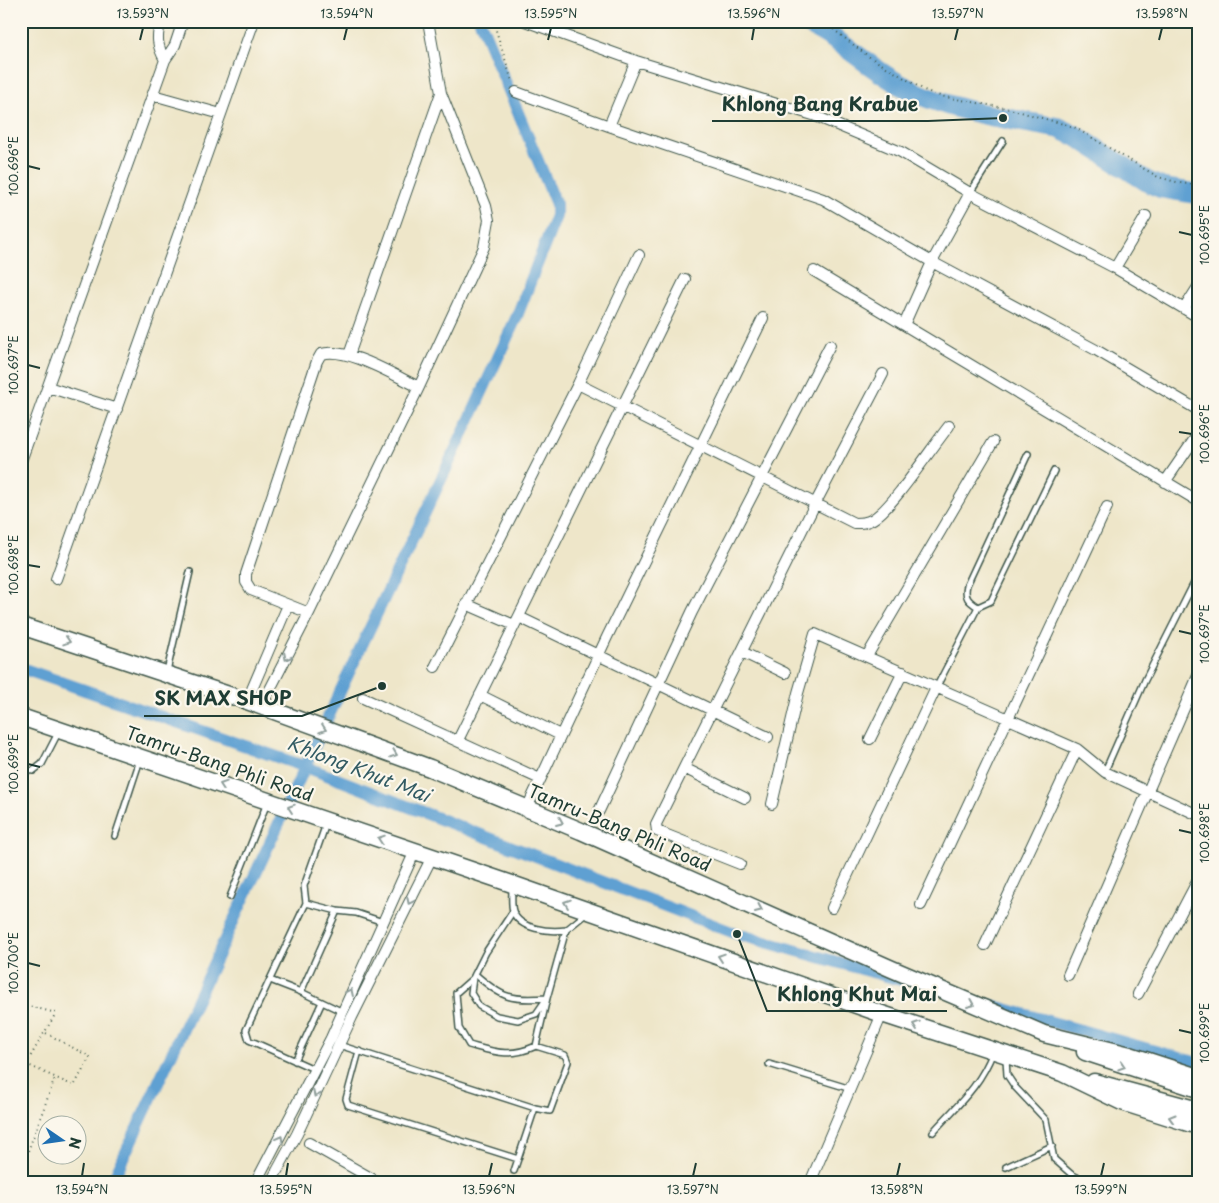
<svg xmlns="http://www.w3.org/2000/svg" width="1219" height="1203" font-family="'Playpen Sans',sans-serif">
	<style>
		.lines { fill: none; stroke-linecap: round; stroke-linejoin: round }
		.canal { stroke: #5ea0d2; stroke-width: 12 }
		.river { stroke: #5ea0d2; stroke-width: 21 }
		.service-casing { stroke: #3e564a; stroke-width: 8 }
		.minor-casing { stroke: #3e564a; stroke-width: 12 }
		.primary-casing { stroke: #3e564a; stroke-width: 19 }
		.path { stroke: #3e564a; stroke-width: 2; stroke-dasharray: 1 4; stroke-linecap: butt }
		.service { stroke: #fff; stroke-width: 5 }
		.minor { stroke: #fff; stroke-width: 10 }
		.primary { stroke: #fff; stroke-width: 16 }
		.oneway { stroke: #8f9e9a }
		.ticks { fill: none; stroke: #1f3d34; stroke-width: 2 }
		.labels { text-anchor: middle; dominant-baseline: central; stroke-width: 4.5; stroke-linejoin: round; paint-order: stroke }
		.street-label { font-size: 18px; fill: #1f3d34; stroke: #fbf7ec }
		.water-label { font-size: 19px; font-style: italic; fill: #325b63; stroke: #fbf7ec }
		.leader { fill: none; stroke: #1f3d34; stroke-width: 2 }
		.callout-dot { fill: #1f3d34; stroke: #fbf7ec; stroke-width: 2 }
		.callout-label { font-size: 19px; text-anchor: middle; font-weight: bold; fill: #1f3d34; stroke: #fbf7ec; stroke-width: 4.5; stroke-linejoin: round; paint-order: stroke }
		.neatline { fill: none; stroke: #1f3d34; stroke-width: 2 }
		.ticks-label { font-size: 12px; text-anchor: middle; fill: #1f3d34 }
	</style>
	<rect width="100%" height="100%" fill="#fbf7ec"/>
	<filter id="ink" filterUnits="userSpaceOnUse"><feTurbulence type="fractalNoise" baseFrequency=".02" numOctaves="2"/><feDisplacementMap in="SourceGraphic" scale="10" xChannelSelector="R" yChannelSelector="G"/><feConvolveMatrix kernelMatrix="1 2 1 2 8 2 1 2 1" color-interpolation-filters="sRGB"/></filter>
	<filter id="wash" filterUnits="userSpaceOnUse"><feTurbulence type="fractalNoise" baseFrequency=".0096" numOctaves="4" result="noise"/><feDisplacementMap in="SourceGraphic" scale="20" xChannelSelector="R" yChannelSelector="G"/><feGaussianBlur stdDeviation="1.12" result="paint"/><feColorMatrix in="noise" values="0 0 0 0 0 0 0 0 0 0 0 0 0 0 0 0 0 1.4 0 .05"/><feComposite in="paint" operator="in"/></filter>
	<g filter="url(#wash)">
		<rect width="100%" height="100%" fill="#eee6c9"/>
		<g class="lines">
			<path class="canal" d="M21,668L306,767L737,934L904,981
				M991,1005L1198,1063
				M112,1182L359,651L467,425L517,316L556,216V204L480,21"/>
			<path class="river" d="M801,21C838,36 866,66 901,85C949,112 1005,118 1059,128L1076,136L1148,182L1162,188L1198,194"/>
		</g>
	</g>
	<g filter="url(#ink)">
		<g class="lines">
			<defs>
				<path id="service" d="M970,193L1003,141
					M978,607L991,601L1054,471
					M167,671L190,572
					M936,688L978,607C968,601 964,597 967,585L1028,454
					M21,769L33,771L42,764L58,733
					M1105,771L1145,680L1198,575
					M326,824L304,886L306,903L337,911L301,992L341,1011
					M115,836L140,760
					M512,888C512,895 511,905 513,911C519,930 550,932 566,930L587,913
					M230,897L267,803
					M306,903L246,1030L249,1040L316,1070
					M337,911L356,913L383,922
					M513,911L486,952L473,978L471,993L479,1006L497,1016L518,1020L536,1014L547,998L566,930
					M473,978L456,993L459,1028L469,1045C495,1052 510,1058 536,1046
					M270,980L301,992
					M339,1045L535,1108L550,1111L568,1062L565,1055L536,1046L547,998C511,1001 502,998 475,974
					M359,1051L346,1099L348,1105L518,1159
					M1006,1059L1007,1075L1015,1087L1046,1120L1054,1159L1071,1174L1087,1182
					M295,1061L322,1002
					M769,1064L851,1089
					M933,1132C958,1104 979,1088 993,1052
					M1006,1167L1052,1146
					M514,1171L535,1108"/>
				<path id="minor" d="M525,21L636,61L813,115L901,152L970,193L1115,268L1198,317
					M165,60L175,45L183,21
					M516,92L609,126L823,199L932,262L1096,350L1198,410
					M153,95L221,114
					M609,126L636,61
					M1115,268L1146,216
					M814,271L1198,501
					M1184,309L1198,287
					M904,325L932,262L970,193
					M349,355L441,93
					M578,384L854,523C861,523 866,523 873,519C893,507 932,447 949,426
					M48,387L117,409
					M21,461L165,60C157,46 156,37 161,21
					M1165,482L1198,434
					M56,579L254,21
					M466,604L514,625
					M309,613L251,590L246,582V574L317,361L321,354C347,346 395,376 419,387
					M519,617L768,737
					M742,652L785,673
					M867,656L993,442
					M435,667L578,384L639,255
					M480,695L560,735
					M363,698L540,779
					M247,701L288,605
					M261,707L309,613L419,387L484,247L489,220L486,206L441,93L428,21
					M870,739L903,672
					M458,740L685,279
					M684,768L745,798
					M772,804L798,693L815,634L1077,749L1105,772L1198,815
					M527,808L607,637L763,318
					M599,811L692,612L830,345
					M740,864L657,831L656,824L815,504L883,374
					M921,905L1107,507
					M832,908L936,688
					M985,945L1077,749
					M1068,975L1198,676
					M1138,994L1198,880
					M309,1143L378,1182
					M256,1182L331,1038L415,851
					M271,1182L297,1134L352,1017L432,857
					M818,1182L812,1178L882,1014"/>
				<path id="primary" d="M21,626L247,701L430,768L581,831L892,969L1044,1034L1130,1055L1198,1077
					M21,717L512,884L882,1014L1062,1073L1122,1102L1198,1126
					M1085,1052L1198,1089
					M1094,1082L1198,1110"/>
			</defs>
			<use href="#service" class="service-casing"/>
			<use href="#minor" class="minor-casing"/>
			<use href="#primary" class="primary-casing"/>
			<path class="path" d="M493,21L512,81
				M815,21L833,29L868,56L924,90L940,96L1010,109L1074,127L1158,177L1180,183L1198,185
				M21,1004L56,1013L26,1064L21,1063
				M26,1064L74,1086L90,1057L44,1032
				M21,1161L24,1162L55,1078"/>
			<use href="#service" class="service"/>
			<use href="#minor" class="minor"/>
			<use href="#primary" class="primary"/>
		</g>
		<defs><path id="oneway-chevron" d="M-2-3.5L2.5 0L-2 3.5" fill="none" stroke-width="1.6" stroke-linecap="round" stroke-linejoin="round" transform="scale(1.25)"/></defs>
		<g class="oneway">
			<use href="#oneway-chevron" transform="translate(67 641) rotate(18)"/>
			<use href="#oneway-chevron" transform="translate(287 657) rotate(117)"/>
			<use href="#oneway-chevron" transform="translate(323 729) rotate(19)"/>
			<use href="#oneway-chevron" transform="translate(394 754) rotate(21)"/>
			<use href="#oneway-chevron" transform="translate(223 785) rotate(-161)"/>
			<use href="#oneway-chevron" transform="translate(291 808) rotate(-161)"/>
			<use href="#oneway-chevron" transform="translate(560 822) rotate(23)"/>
			<use href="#oneway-chevron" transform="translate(381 839) rotate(-161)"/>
			<use href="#oneway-chevron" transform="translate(410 901) rotate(116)"/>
			<use href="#oneway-chevron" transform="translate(567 903) rotate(-161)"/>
			<use href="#oneway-chevron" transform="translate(759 909) rotate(24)"/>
			<use href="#oneway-chevron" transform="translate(721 957) rotate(-161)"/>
			<use href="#oneway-chevron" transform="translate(350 992) rotate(-65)"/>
			<use href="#oneway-chevron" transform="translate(971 1004) rotate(23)"/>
			<use href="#oneway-chevron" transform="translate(916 1025) rotate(-161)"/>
			<use href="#oneway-chevron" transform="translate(1122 1066) rotate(18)"/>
			<use href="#oneway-chevron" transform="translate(316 1094) rotate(115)"/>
			<use href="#oneway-chevron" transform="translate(1172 1118) rotate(-164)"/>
			<use href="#oneway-chevron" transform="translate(280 1139) rotate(-61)"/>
		</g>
	</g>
	<path class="ticks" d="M140,40L143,28M344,40L347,28M548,40L551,28M752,40L754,28M955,40L958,28M1159,40L1162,28M28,166L40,169M1179,232L1192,235M28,365L40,368M1179,432L1192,434M28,565L40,567M1179,631L1192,634M28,764L40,767M1179,830L1192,833M28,963L40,966M1179,1030L1192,1033M82,1176L84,1163M286,1176L288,1163M489,1176L492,1163M693,1176L696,1163M897,1176L900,1163M1101,1176L1104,1163"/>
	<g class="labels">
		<g class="street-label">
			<text transform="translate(220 763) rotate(19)">Tamru-Bang Phli Road</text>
			<text transform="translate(620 827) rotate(23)">Tamru-Bang Phli Road</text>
		</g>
		<g class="water-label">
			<text transform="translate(359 768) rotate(21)">Khlong Khut Mai</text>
		</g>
	</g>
	<path class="leader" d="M1003 118L928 121H712M382 686L302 716H144M737 934L767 1011H947"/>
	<g class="callout-dot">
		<circle cx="1003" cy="118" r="5"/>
		<circle cx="382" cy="686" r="5"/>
		<circle cx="737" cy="934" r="5"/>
	</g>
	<g class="callout-label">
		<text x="820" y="111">Khlong Bang Krabue</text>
		<text x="223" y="705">SK MAX SHOP</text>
		<text x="857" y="1001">Khlong Khut Mai</text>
	</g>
	<rect width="1219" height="1203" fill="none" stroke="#fbf7ec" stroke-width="55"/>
	<g transform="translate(62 1140) rotate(103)"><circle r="24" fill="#fbf7ec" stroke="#a3ada2"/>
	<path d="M0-4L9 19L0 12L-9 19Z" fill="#1f6fb2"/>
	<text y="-8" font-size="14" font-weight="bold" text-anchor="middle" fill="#1f3d34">N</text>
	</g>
	<rect x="28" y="28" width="1164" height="1148" class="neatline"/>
	<g class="ticks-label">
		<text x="143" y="18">13.593°N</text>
		<text x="347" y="18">13.594°N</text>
		<text x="551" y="18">13.595°N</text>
		<text x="754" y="18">13.596°N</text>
		<text x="958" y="18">13.597°N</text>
		<text x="1162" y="18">13.598°N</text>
		<text transform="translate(14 166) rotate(-90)" y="4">100.696°E</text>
		<text transform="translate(1205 235) rotate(-90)" y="4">100.695°E</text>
		<text transform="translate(14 365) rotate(-90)" y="4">100.697°E</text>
		<text transform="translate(1205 434) rotate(-90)" y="4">100.696°E</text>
		<text transform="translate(14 565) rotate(-90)" y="4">100.698°E</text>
		<text transform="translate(1205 634) rotate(-90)" y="4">100.697°E</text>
		<text transform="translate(14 764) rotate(-90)" y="4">100.699°E</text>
		<text transform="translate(1205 833) rotate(-90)" y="4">100.698°E</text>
		<text transform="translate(14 963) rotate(-90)" y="4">100.700°E</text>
		<text transform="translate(1205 1033) rotate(-90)" y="4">100.699°E</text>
		<text x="82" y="1194">13.594°N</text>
		<text x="286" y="1194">13.595°N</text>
		<text x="489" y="1194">13.596°N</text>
		<text x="693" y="1194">13.597°N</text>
		<text x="897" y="1194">13.598°N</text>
		<text x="1101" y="1194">13.599°N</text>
	</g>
</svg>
